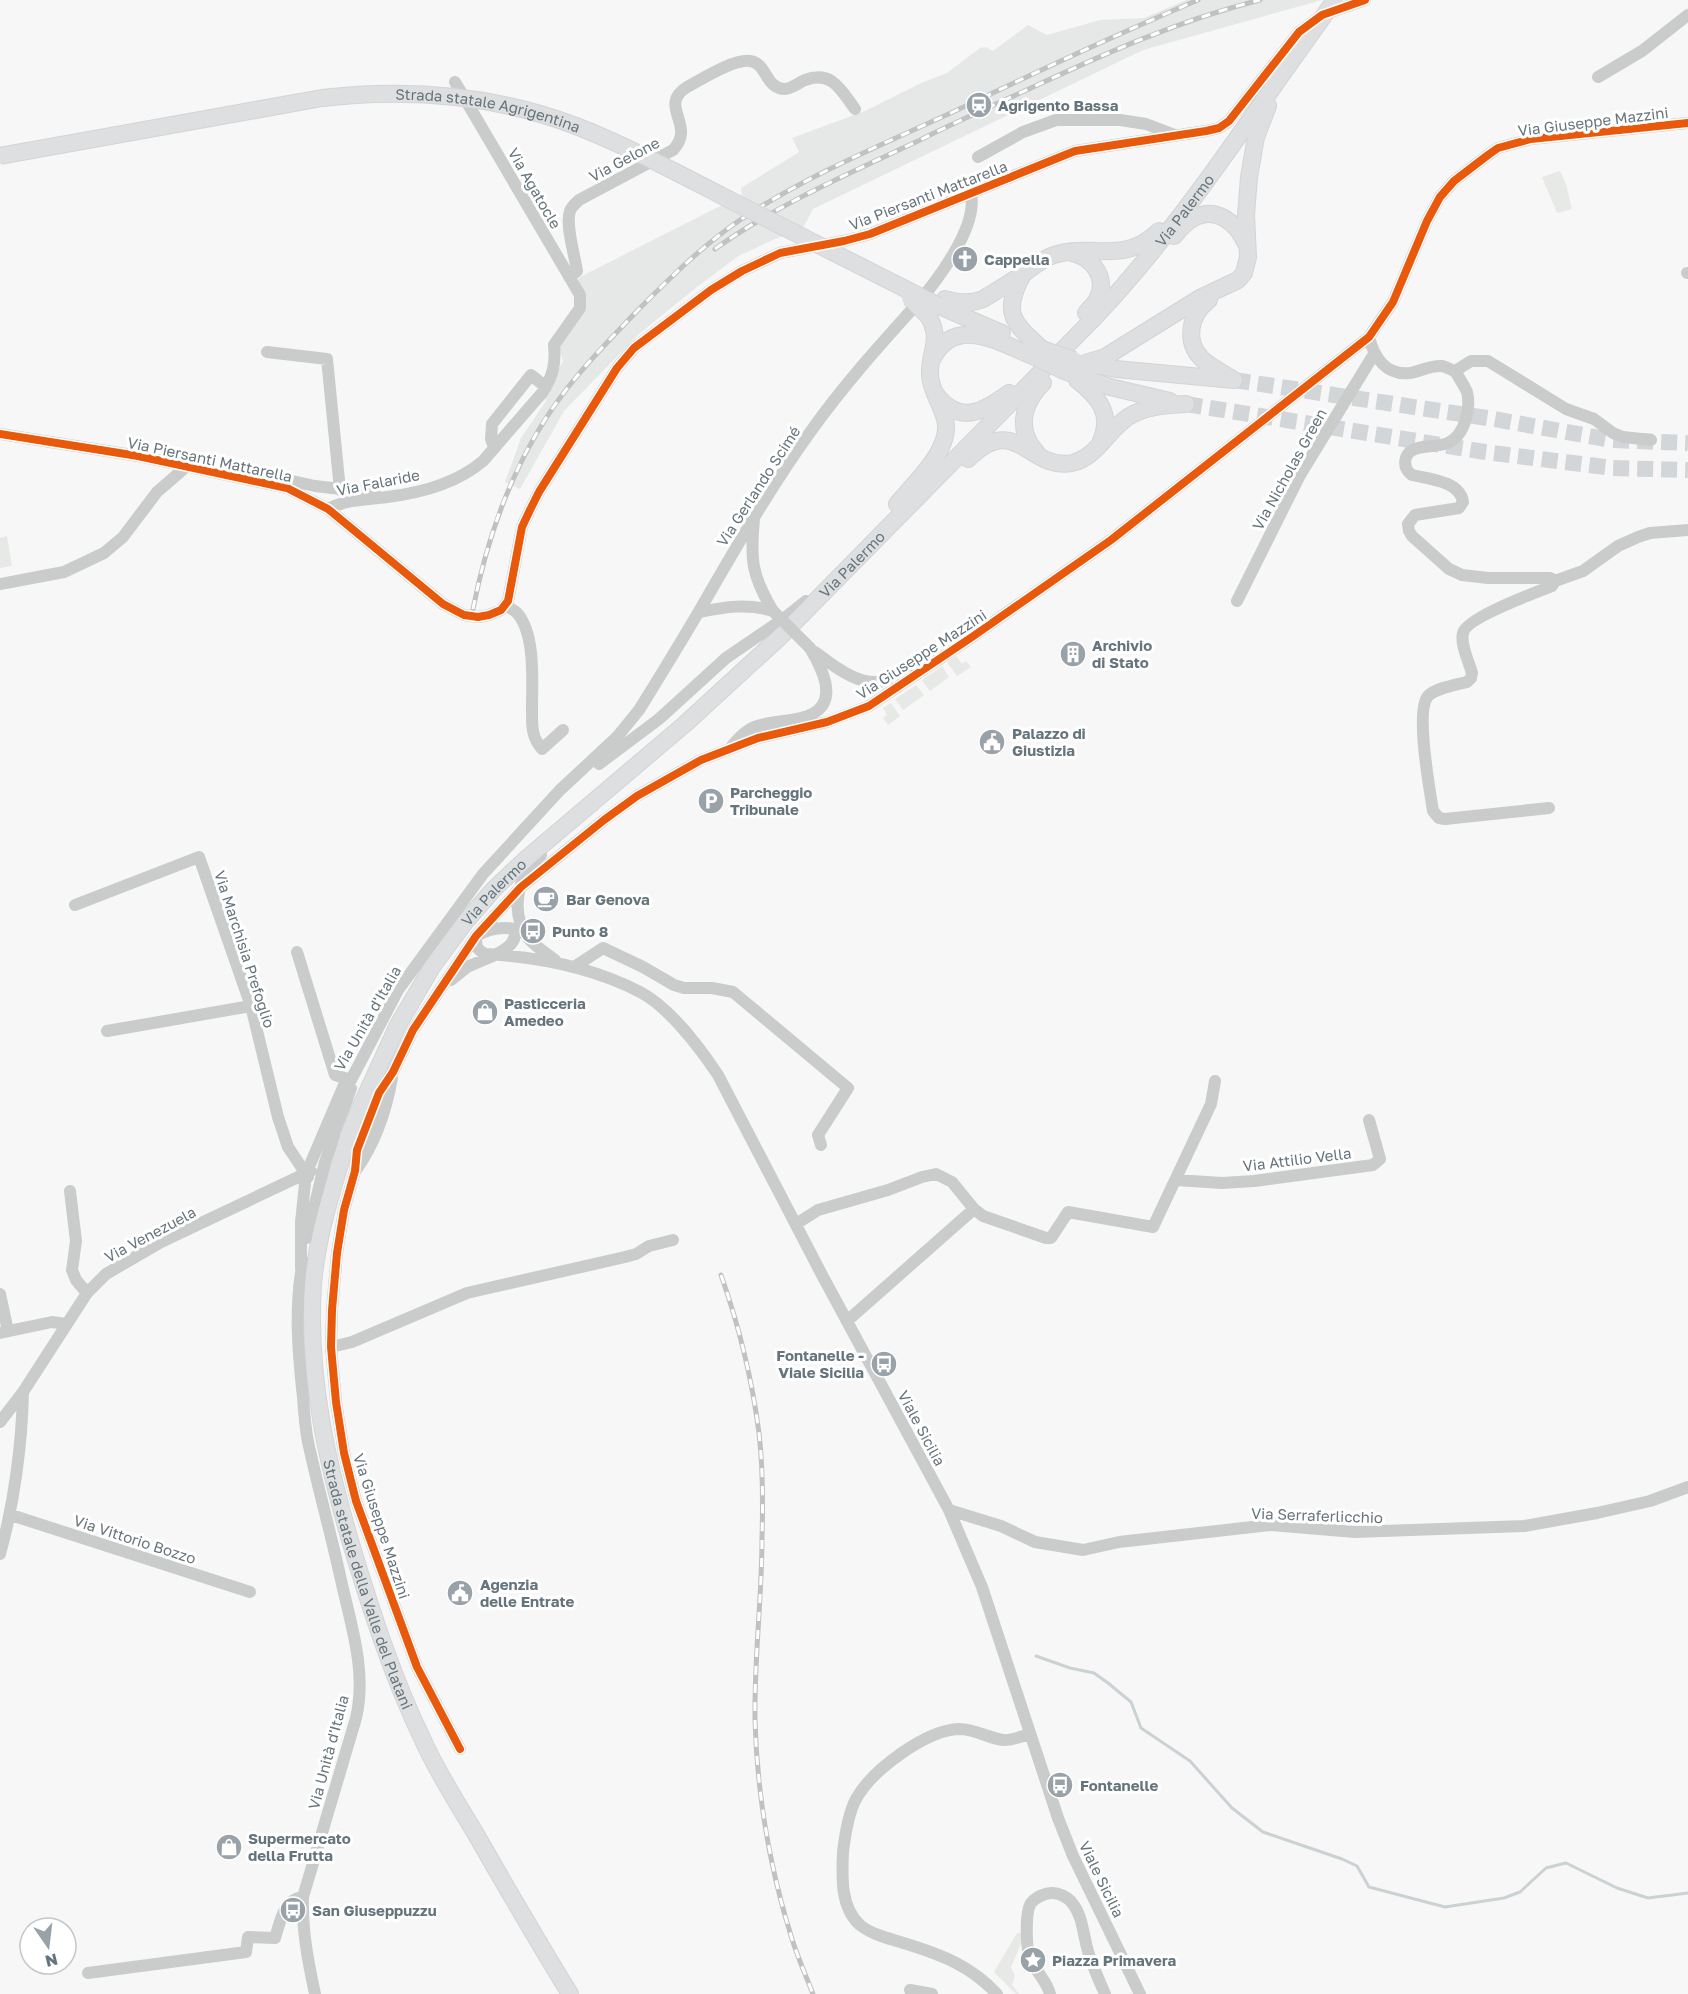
<svg xmlns="http://www.w3.org/2000/svg" width="1688" height="1994" font-family="'Golos Text',sans-serif">
	<style>
		.built { fill: #e6e7e7 }
		.green { fill: #e6e9e5 }
		.lines { fill: none; stroke-linecap: round; stroke-linejoin: round }
		.stream { stroke: #cad2d4; stroke-width: 3 }
		.major-tunnel { stroke: #d3d6d8; stroke-width: 16; stroke-dasharray: 16 8; stroke-linecap: butt }
		.major-casing { stroke: #d3d4d5; stroke-width: 18 }
		.minor { stroke: #cacccc; stroke-width: 12 }
		.major { stroke: #dedfe0; stroke-width: 16 }
		.rail-casing { stroke: #c0c1c2; stroke-width: 5 }
		.rail { stroke: #fff; stroke-width: 3; stroke-dasharray: 9; stroke-linecap: butt }
		.major-bridge-casing { stroke: #d3d4d5; stroke-width: 18; stroke-linecap: butt }
		.minor-bridge { stroke: #cacccc; stroke-width: 12 }
		.major-bridge { stroke: #dedfe0; stroke-width: 16 }
		.cycleway-casing { stroke: #fff; stroke-width: 11 }
		.cycleway { stroke: #e8590c; stroke-width: 8 }
		.labels { text-anchor: middle; dominant-baseline: central; stroke-width: 6; stroke-linejoin: round; paint-order: stroke }
		.poi-label { font-size: 15px; font-weight: bold; fill: #66757d; stroke: #fff; text-anchor: start }
		.street-label { font-size: 15px; fill: #66757d; stroke: #fff }
	</style>
	<rect width="100%" height="100%" fill="#f7f7f7"/>
	<path class="built" d="M1186,0H1322L1143,50L813,209L804,226L740,255L697,287L639,334L564,411L520,489L505,482L521,438L546,401L545,396L563,361L559,347L584,297L578,278L742,195L741,188L799,152L792,138L865,111L919,84L947,73L980,48L986,47L993,51L1028,25L1047,35L1100,20L1144,18Z"/>
	<path class="green" d="M1560,171L1566,184L1572,209L1557,213L1542,177Z
		M7,536L12,566L0,568V538Z
		M956,656L962,664L966,661L971,667L957,676L947,662Z
		M942,666L949,677L930,691L922,680Z
		M916,685L924,695L903,710L895,699Z
		M891,703L900,716L888,725L883,718L887,715L883,708Z
		M1017,1933H1021V1944L1011,1967L1015,1976L1012,1985L1019,1994H1016L994,1972Z"/>
	<g class="lines">
		<path class="stream" d="M1036,1656L1070,1668L1094,1673L1108,1683L1131,1702L1141,1728L1190,1761L1232,1808L1263,1832L1342,1859L1357,1866L1369,1887L1445,1907L1504,1898L1520,1892L1546,1868L1566,1863L1617,1888L1648,1898L1688,1893"/>
		<path class="major-tunnel" d="M1234,380L1494,419L1611,440L1688,443
			M1186,404L1485,452L1613,468L1688,470"/>
		<defs>
			<g id="major">
				<path d="M1174,236C1179,230 1185,223 1192,219C1216,205 1237,223 1246,244"/>
				<path d="M1072,253C1091,257 1108,277 1098,297C1096,303 1090,308 1086,313"/>
				<path d="M1023,274C1002,313 1012,322 1042,349"/>
				<path d="M945,299C958,303 971,304 983,299C996,291 1010,283 1023,274C1033,267 1042,259 1054,255C1093,242 1123,266 1159,231"/>
				<path d="M1209,300C1190,314 1184,341 1202,359C1211,367 1221,372 1231,378"/>
				<path d="M939,306L1002,333"/>
				<path d="M933,358C956,313 1004,345 1037,358"/>
				<path d="M1085,363L1105,357L1200,298L1238,280L1244,273L1248,257L1246,215L1249,177L1256,137L1268,106"/>
				<path d="M1089,364L1116,369L1234,380"/>
				<path d="M1064,371L1110,387L1170,401"/>
				<path d="M1077,380C1098,396 1113,414 1101,441"/>
				<path d="M935,393C959,426 983,412 1009,393"/>
				<path d="M1037,453C1016,431 1022,403 1043,383"/>
				<path d="M968,459C1017,411 1028,471 1072,463C1096,458 1108,430 1128,417C1145,406 1166,405 1186,404"/>
				<path d="M897,504C915,482 953,449 945,419C941,404 931,391 930,375C929,351 942,342 929,317"/>
				<path id="s1" d="M359,1110L398,1025L432,967L466,921L494,889L527,858L685,724L781,636L1095,317C1163,245 1221,162 1278,80"/>
				<path id="s2" d="M348,1137C334,1185 317,1234 313,1285C307,1378 328,1468 355,1557C374,1619 394,1680 422,1738C436,1770 456,1801 474,1831C505,1885 537,1940 570,1994"/>
			</g>
		</defs>
		<use href="#major" class="major-casing"/>
		<path class="minor" d="M1598,77L1642,51L1688,15
			M978,157L1023,132L1056,120H1120L1146,124L1175,135
			M1687,273H1688
			M569,277L577,271C575,256 565,225 570,211C571,207 576,203 579,200L673,150C697,125 657,106 687,87C702,79 733,59 750,61C767,63 765,88 784,89C791,89 798,83 805,80C832,70 841,90 855,109
			M1369,337C1374,357 1386,376 1410,373C1421,371 1431,365 1442,366C1447,367 1451,370 1455,371
			M267,352L327,359L340,490
			M1455,371C1459,378 1464,385 1467,392C1471,409 1465,435 1448,443C1438,447 1426,445 1415,449C1403,453 1402,468 1412,475C1429,479 1460,481 1463,502L1459,508L1415,515L1408,524L1409,531L1412,536L1449,569L1462,575L1488,578H1550L1555,581L1552,586C1537,592 1466,618 1463,633C1460,644 1469,662 1472,673L1471,678L1467,682C1455,685 1436,688 1428,696C1415,711 1430,791 1433,811L1439,818L1445,819L1549,808
			M1455,371L1471,361H1488L1566,409L1594,419L1613,433L1623,437L1651,440
			M0,434L138,456L287,488L328,509L443,604L464,615L478,617L489,615L501,610L508,601L522,527L530,510L539,492L617,368L634,348L711,290L742,271L780,253L844,241L870,234L1075,151L1206,131L1219,128L1229,121L1299,32L1322,15L1365,0
			M494,447L491,439L492,424L531,375L546,387
			M270,476L315,486L375,493
			M328,509C347,499 366,500 387,497C421,493 457,483 483,461L542,393C553,376 556,364 554,345L580,308V295L455,82
			M754,519C750,560 752,576 773,611
			M1555,581L1583,571L1618,546L1638,537L1650,533L1688,530
			M0,584L64,572L104,553L123,537L157,492L187,466
			M1237,601L1300,475L1374,354
			M506,605C509,608 514,610 517,613C536,634 532,684 532,709C532,724 531,737 542,749L563,730
			M699,612C725,607 747,603 773,611
			M815,652C834,666 861,689 887,680C900,675 912,664 923,657L939,659
			M732,746C739,738 747,729 757,726C775,720 796,722 812,714C840,700 820,665 810,648
			M599,764L659,719L726,658L786,617L806,601
			M541,855C517,875 509,913 529,939C536,947 546,953 555,960
			M75,905L199,857L251,1006L278,1117L288,1147L308,1177
			M297,952L335,1075L351,1080
			M497,954C507,948 517,943 515,929C500,926 488,929 476,936C476,946 476,949 485,954C538,957 592,967 640,992C669,1007 700,1048 718,1075L822,1275L949,1510L982,1587L1058,1818L1073,1856L1140,1994
			M574,967L603,948L643,967L674,985L684,988H712L733,992L848,1088L818,1135L821,1145
			M451,980L467,967L495,955
			M107,1031L251,1006
			M356,1170C376,1142 386,1112 392,1078
			M1176,1180L1222,1183L1254,1181L1373,1165L1380,1159L1369,1120
			M70,1191L76,1241L72,1270L76,1280L87,1293
			M796,1224L818,1210L888,1190L922,1177L936,1174L952,1182L974,1209L983,1216L1046,1238H1051L1068,1212L1153,1227L1211,1104L1215,1081
			M307,1238L325,1162L351,1088
			M303,1261C294,1306 298,1352 303,1397C304,1412 305,1427 308,1442C318,1488 331,1534 341,1580C351,1625 367,1672 356,1718L303,1897C302,1931 308,1961 315,1994
			M301,1268V1222L306,1174L344,1085L351,1080L398,990L483,874L560,790L617,737L639,710C659,678 679,645 698,613C734,551 769,489 811,431C843,386 879,346 916,305C937,281 978,227 971,194
			M0,1294L8,1331
			M847,1321L974,1209
			M0,1333L52,1322L67,1324
			M331,1347L352,1342L467,1293L625,1257L636,1254L649,1246L673,1240
			M0,1422L23,1392L87,1293L106,1274L161,1242L311,1171
			M949,1510L1001,1526L1035,1542L1083,1550L1119,1542L1270,1525L1355,1532L1524,1526L1597,1513L1650,1501L1688,1487
			M11,1515L250,1592
			M0,1554C14,1504 22,1444 23,1392
			M460,1749L417,1667L356,1501L344,1453L336,1402L331,1347L332,1310L337,1253L344,1210L355,1171L357,1150L379,1093L393,1072L413,1030L476,936L521,887L604,820L637,796L701,760L758,738L827,722L869,706L972,637L1111,540L1369,337L1393,302L1427,221L1440,197L1454,181L1488,155L1498,148L1531,139L1688,123
			M88,1973L246,1952L248,1937L275,1938C280,1923 283,1899 303,1897
			M910,1990L932,1994
			M997,1994C971,1966 942,1955 907,1944C892,1939 872,1935 860,1925C840,1907 842,1876 843,1852C845,1835 848,1814 856,1799C872,1770 926,1730 959,1729C975,1729 988,1738 1003,1740C1011,1741 1022,1736 1030,1734
			M1050,1994C1047,1981 1035,1971 1030,1958C1026,1948 1025,1912 1031,1903C1036,1897 1045,1893 1052,1893C1059,1893 1068,1897 1072,1903C1083,1916 1083,1935 1088,1951C1092,1965 1099,1980 1105,1994"/>
		<use href="#major" class="major"/>
		<defs>
			<path id="rail" d="M715,249C778,204 850,173 920,140C956,122 994,105 1031,88C1106,53 1180,20 1260,0
				M473,609C490,523 521,442 578,375C597,352 618,331 639,309C671,277 702,246 740,220C806,176 881,145 953,112C1034,73 1115,35 1198,0
				M721,1275C739,1326 752,1379 759,1433C763,1467 763,1504 762,1538C762,1598 754,1659 755,1720C757,1793 770,1869 792,1939C798,1958 806,1976 813,1994"/>
		</defs>
		<use href="#rail" class="rail-casing"/>
		<use href="#rail" class="rail"/>
		<defs>
			<g id="major-bridge">
				<path d="M1278,80L1335,0"/>
				<path id="s3" d="M0,156L322,98C408,88 495,95 576,126C630,147 681,175 732,201C801,236 870,271 939,306"/>
				<path d="M910,298L929,317"/>
				<path d="M1042,349L1074,360"/>
				<path d="M1037,358L1064,371"/>
				<path d="M348,1137L359,1110"/>
			</g>
		</defs>
		<use href="#major-bridge" class="major-bridge-casing"/>
		<path class="minor-bridge" d="M773,611L810,648"/>
		<use href="#major-bridge" class="major-bridge"/>
		<defs>
			<path id="cycleway" d="M0,434L138,456L287,488L328,509L443,604L464,615L478,617L489,615L501,610L508,601L522,527L530,510L539,492L617,368L634,348L711,290L742,271L780,253L844,241L870,234L1075,151L1206,131L1219,128L1229,121L1299,32L1322,15L1365,0
				M460,1749L417,1667L356,1501L344,1453L336,1402L331,1347L332,1310L337,1253L344,1210L355,1171L357,1150L379,1093L393,1072L413,1030L476,936L521,887L604,820L637,796L701,760L758,738L827,722L869,706L972,637L1111,540L1369,337L1393,302L1427,221L1440,197L1454,181L1488,155L1498,148L1531,139L1688,123"/>
		</defs>
		<use href="#cycleway" class="cycleway-casing"/>
		<use href="#cycleway" class="cycleway"/>
	</g>
	<defs>
		<symbol id="station-disc" viewBox="-11 -11 22 22"><circle r="9.5" fill="#99a2a8" stroke="#fff"/><path d="M-3-6H3Q5-6 5-4V2Q5 4 3 4L4.5 6H3L1.5 4h-3L-3 6H-4.5L-3 4Q-5 4-5 2V-4Q-5-6-3-6ZM-3.5-4v3h7v-3ZM-3.5 1v1.5H-2V1ZM2 1v1.5H3.5V1Z" fill="#fff"/></symbol>
		<symbol id="church-disc" viewBox="-11 -11 22 22"><circle r="9.5" fill="#99a2a8" stroke="#fff"/><path d="M-1.2-6h2.4v3.5h3.3v2.4h-3.3V6h-2.4V-.1h-3.3v-2.4h3.3Z" fill="#fff"/></symbol>
		<symbol id="building-disc" viewBox="-11 -11 22 22"><circle r="9.5" fill="#99a2a8" stroke="#fff"/><path d="M-4-6H4V6H1V3H-1V6H-4ZM-2.5-4.3h1.7v1.8h-1.7ZM.8-4.3h1.7v1.8H.8ZM-2.5-1h1.7V.8h-1.7ZM.8-1h1.7V.8H.8Z" fill="#fff"/></symbol>
		<symbol id="civic-disc" viewBox="-11 -11 22 22"><circle r="9.5" fill="#99a2a8" stroke="#fff"/><path d="M-.6-6.5H3V-4.5H.6V-3L4-1V1h2V6H-6V1h2V-1L-.6-3ZM-1.2 2.5V6h2.4V2.5Z" fill="#fff"/></symbol>
		<symbol id="parking-disc" viewBox="-11 -11 22 22"><circle r="9.5" fill="#99a2a8" stroke="#fff"/><path d="M-3.5-5.5H1a3.5 3.5 0 0 1 0 7H-1V5.5H-3.5ZM-1-3.4V-.6H.8a1.4 1.4 0 0 0 0-2.8Z" fill="#fff"/></symbol>
		<symbol id="cafe-disc" viewBox="-11 -11 22 22"><circle r="9.5" fill="#99a2a8" stroke="#fff"/><path d="M-5.5-4.5H6V0H3Q3 3.5 0 3.5H-2.5Q-5.5 3.5-5.5 0ZM3-3.2v2h1.7v-2ZM-6 4.5H4V6H-6Z" fill="#fff"/></symbol>
		<symbol id="bus-disc" viewBox="-11 -11 22 22"><circle r="9.5" fill="#99a2a8" stroke="#fff"/><path d="M-5-6H5V4H4V6H2V4H-2V6H-4V4H-5ZM-3.5-4V0h7V-4ZM-3.5 1.2v1.5H-2V1.2ZM2 1.2v1.5H3.5V1.2Z" fill="#fff"/></symbol>
		<symbol id="shop-disc" viewBox="-11 -11 22 22"><circle r="9.5" fill="#99a2a8" stroke="#fff"/><path d="M-5-2.5h2.3a2.7 3.5 0 0 1 5.4 0H5L5.5 6h-11ZM-1.5-2.5h3a1.5 2.3 0 0 0-3 0Z" fill="#fff"/></symbol>
		<symbol id="sight-disc" viewBox="-11 -11 22 22"><circle r="9.5" fill="#99a2a8" stroke="#fff"/><path d="M0-6L1.8-2.2L6-1.7L2.9 1.2L3.7 5.4L0 3.3L-3.7 5.4L-2.9 1.2L-6-1.7L-1.8-2.2Z" fill="#fff"/></symbol>
	</defs>
	<g fill-rule="evenodd">
		<use href="#station-disc" x="964" y="90" width="30" height="30"/>
		<use href="#church-disc" x="950" y="244" width="30" height="30"/>
		<use href="#building-disc" x="1058" y="639" width="30" height="30"/>
		<use href="#civic-disc" x="977" y="727" width="30" height="30"/>
		<use href="#parking-disc" x="696" y="786" width="30" height="30"/>
		<use href="#cafe-disc" x="531" y="884" width="30" height="30"/>
		<use href="#bus-disc" x="518" y="916" width="30" height="30"/>
		<use href="#shop-disc" x="470" y="997" width="30" height="30"/>
		<use href="#bus-disc" x="869" y="1349" width="30" height="30"/>
		<use href="#civic-disc" x="445" y="1578" width="30" height="30"/>
		<use href="#bus-disc" x="1045" y="1770" width="30" height="30"/>
		<use href="#shop-disc" x="214" y="1832" width="30" height="30"/>
		<use href="#bus-disc" x="278" y="1895" width="30" height="30"/>
		<use href="#sight-disc" x="1018" y="1945" width="30" height="30"/>
	</g>
	<g class="labels">
		<g class="poi-label">
			<text x="998" y="105">Agrigento Bassa</text>
			<text x="984" y="259">Cappella</text>
			<text x="1092" y="645">Archivio<tspan x="1092" dy="17">di Stato</tspan></text>
			<text x="1012" y="733">Palazzo di<tspan x="1012" dy="17">Giustizia</tspan></text>
			<text x="730" y="792">Parcheggio<tspan x="730" dy="17">Tribunale</tspan></text>
			<text x="566" y="899">Bar Genova</text>
			<text x="552" y="931">Punto 8</text>
			<text x="504" y="1003">Pasticceria<tspan x="504" dy="17">Amedeo</tspan></text>
			<text x="864" y="1355" text-anchor="end">Fontanelle -<tspan x="864" dy="17">Viale Sicilia</tspan></text>
			<text x="480" y="1584">Agenzia<tspan x="480" dy="17">delle Entrate</tspan></text>
			<text x="1080" y="1785">Fontanelle</text>
			<text x="248" y="1838">Supermercato<tspan x="248" dy="17">della Frutta</tspan></text>
			<text x="312" y="1910">San Giuseppuzzu</text>
			<text x="1052" y="1960">Piazza Primavera</text>
		</g>
		<g class="street-label">
			<text stroke="none"><textPath href="#s3" startOffset="495">Strada statale Agrigentina</textPath></text>
			<text transform="translate(1593 121) rotate(-7)">Via Giuseppe Mazzini</text>
			<text transform="translate(624 159) rotate(-28)">Via Gelone</text>
			<text transform="translate(535 188) rotate(60)">Via Agatocle</text>
			<text transform="translate(928 195) rotate(-21)">Via Piersanti Mattarella</text>
			<text stroke="none"><textPath href="#s1" startOffset="1230">Via Palermo</textPath></text>
			<text transform="translate(210 459) rotate(12)">Via Piersanti Mattarella</text>
			<text transform="translate(1289 469) rotate(-61)">Via Nicholas Green</text>
			<text transform="translate(378 482) rotate(-11)">Via Falaride</text>
			<text transform="translate(758 486) rotate(-57)">Via Gerlando Scimé</text>
			<text stroke="none"><textPath href="#s1" startOffset="744">Via Palermo</textPath></text>
			<text transform="translate(921 654) rotate(-33)">Via Giuseppe Mazzini</text>
			<text stroke="none"><textPath href="#s1" startOffset="258">Via Palermo</textPath></text>
			<text transform="translate(245 949) rotate(72)">Via Marchisia Prefoglio</text>
			<text transform="translate(367 1018) rotate(-60)">Via Unità d'Italia</text>
			<text transform="translate(1297 1159) rotate(-7)">Via Attilio Vella</text>
			<text transform="translate(150 1234) rotate(-28)">Via Venezuela</text>
			<text transform="translate(922 1428) rotate(62)">Viale Sicilia</text>
			<text transform="translate(1317 1515) rotate(2)">Via Serraferlicchio</text>
			<text transform="translate(382 1526) rotate(72)">Via Giuseppe Mazzini</text>
			<text transform="translate(135 1539) rotate(18)">Via Vittorio Bozzo</text>
			<text stroke="none"><textPath href="#s2" startOffset="459">Strada statale della Valle del Platani</textPath></text>
			<text transform="translate(328 1752) rotate(-75)">Via Unità d'Italia</text>
			<text transform="translate(1102 1879) rotate(64)">Viale Sicilia</text>
		</g>
	</g>
	<g transform="translate(48 1946) rotate(166)"><circle r="28" fill="#ffffff" stroke="#c2c8cb" stroke-width="1.5"/>
	<path d="M0-4.5L10 22L0 15L-10 22Z" fill="#99a2a8"/>
	<text y="-9" font-size="16" font-weight="bold" text-anchor="middle" fill="#66757d">N</text>
	</g>
</svg>
